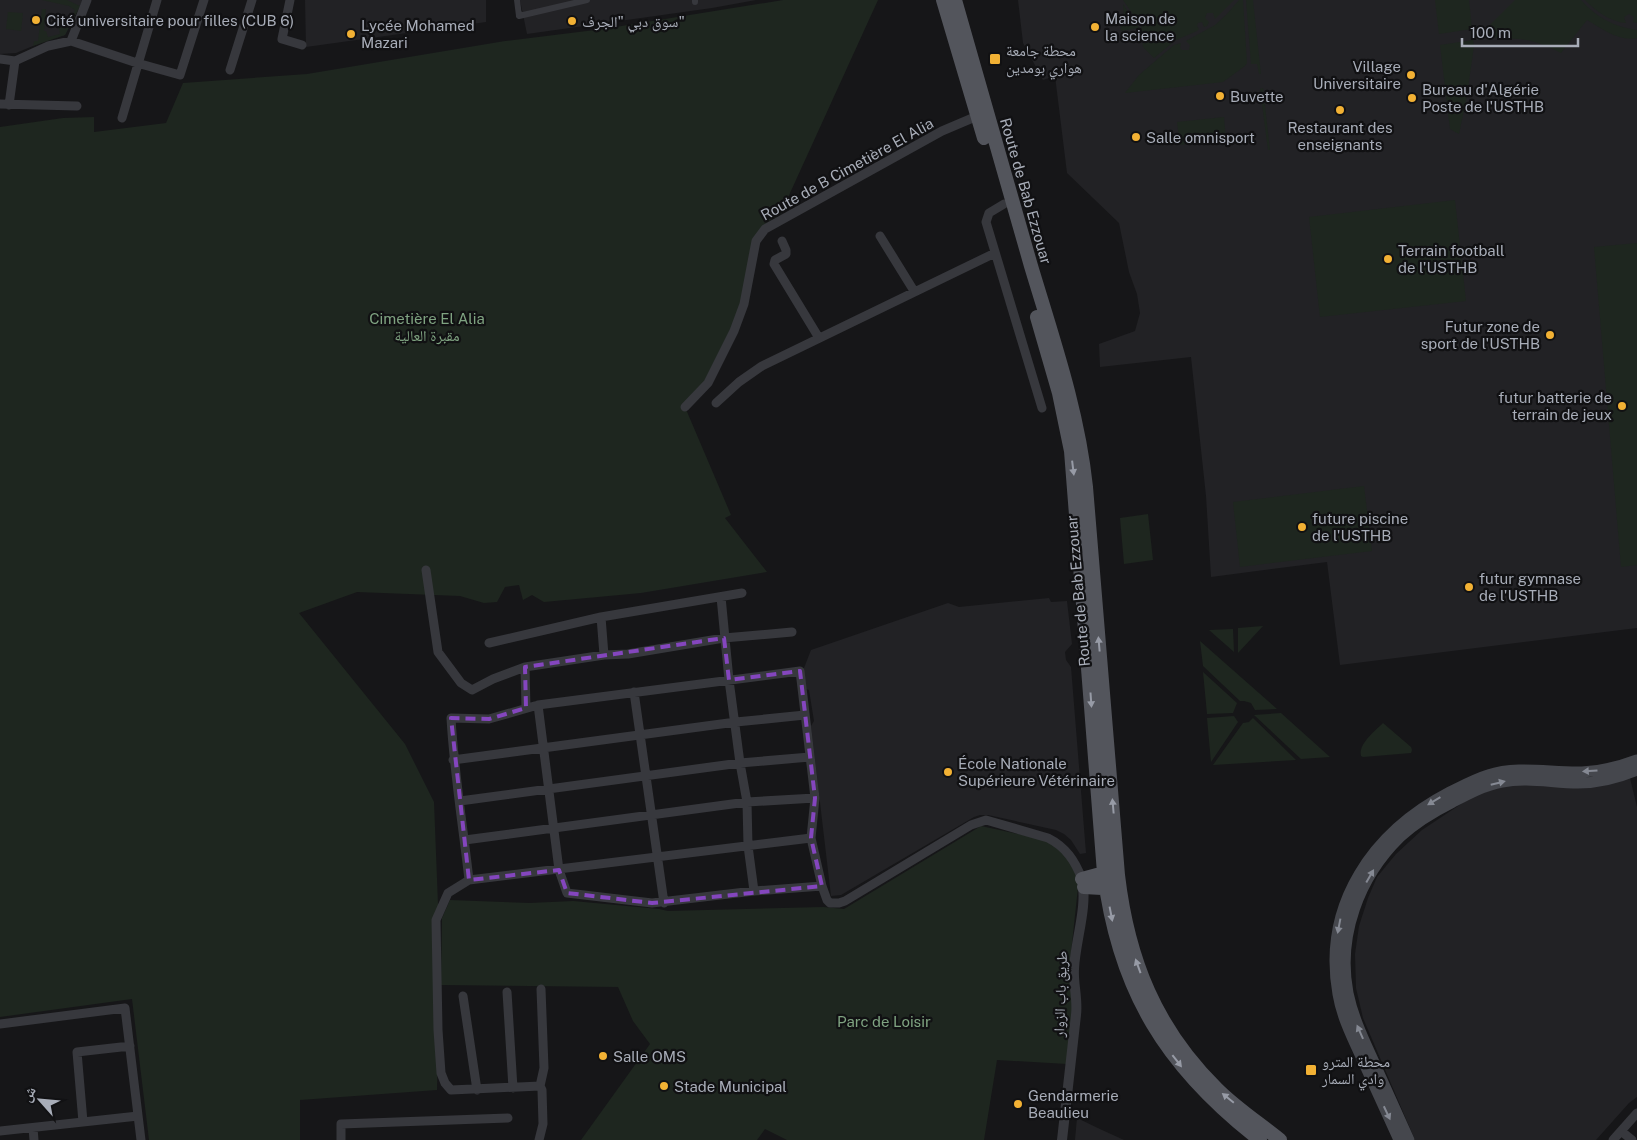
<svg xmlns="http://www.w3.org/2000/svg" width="1637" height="1140" font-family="'Public Sans','Noto Naskh Arabic',sans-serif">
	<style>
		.built { fill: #222225 }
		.green { fill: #1e261f }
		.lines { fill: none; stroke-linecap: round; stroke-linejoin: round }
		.pedestrian { stroke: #37383d; stroke-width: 6 }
		.minor { stroke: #37383d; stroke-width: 9 }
		.tertiary { stroke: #37383d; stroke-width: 10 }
		.secondary { stroke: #45474d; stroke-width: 11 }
		.primary { stroke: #53555c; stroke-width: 14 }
		.oneway { fill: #979ba6 }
		.oneway2 { fill: #858993 }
		.marked { fill: none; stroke: #8446be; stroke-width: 4; stroke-dasharray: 10 6; stroke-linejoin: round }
		.poi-dot { fill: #f2b134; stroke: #111113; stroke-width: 2 }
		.labels { text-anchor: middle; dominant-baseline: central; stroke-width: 4.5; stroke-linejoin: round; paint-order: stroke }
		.poi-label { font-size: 15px; fill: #a8adb8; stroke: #111113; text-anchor: start }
		.street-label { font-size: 15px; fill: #a8adb8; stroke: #111113 }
		.park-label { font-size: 15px; fill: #7fa381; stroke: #111113 }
	</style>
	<rect width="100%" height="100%" fill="#161618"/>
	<path class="built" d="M0,0H83L65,35L45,41L16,53L0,54Z
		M305,0H486V22L306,47Z
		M520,0H756L712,8L527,34Z
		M1018,0H1637V628L1340,665L1327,562L1211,577L1206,496L1191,357L1100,367L1099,344L1135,331L1140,313L1137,294L1129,272L1119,223L1067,173L1055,76L1043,80L1023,43Z
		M1049,598L1051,602L1067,601L1072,644L1065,652L1066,660L1071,667L1086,853L1080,854L1071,840L1064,834L1056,830L988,815H980L974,817L841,895L831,896L811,726L814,721L809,690L806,689L802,669L804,668L811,650L948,603L959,607Z
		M1630,778L1637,807V1097L1629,1103L1596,1140H1415L1363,1018L1356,988L1355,954L1359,926L1368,898L1377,877L1396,854L1422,830L1470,798L1495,788L1520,784Z
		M1077,1118L1102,1130L1124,1140H1075Z"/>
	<path class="green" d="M42,0H67L80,6L65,35L33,46L34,41H38L42,9H46L44,31H46L48,37L60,34L59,28H57L58,17L68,24L75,10L69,6Z
		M783,0H878L780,215L769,221L762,227L747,292L711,373L685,407L731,515L725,518L767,572L641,593L544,602L532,595L523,600L519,585L505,587L497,602L484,603L460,596L357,592L299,613L405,744L434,802L440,955L437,1090L300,1100V1140H149L132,999L0,1017V127L63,118L94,117V132L166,123L183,83L307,74L505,41L603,29Z
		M1123,0H1234L1215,19L1213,13H1207L1205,18L1209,22L1207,26L1204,27L1202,22L1198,23L1197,26L1199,29L1197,31L1176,40L1154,58L1143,47L1141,26Z
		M1239,0H1243L1247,63L1245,66L1223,82L1125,93L1139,75L1174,45L1181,43L1180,48L1182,50H1189L1190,45L1186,41L1215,25L1226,15Z
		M1246,0H1253L1261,74H1259L1257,64H1251Z
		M1435,0H1469L1472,29L1439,34Z
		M1515,0H1581C1596,17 1614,27 1637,30V38C1619,42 1601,28 1587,20L1561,53C1547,46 1535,41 1520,39C1507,38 1494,39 1481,34Z
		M1585,0H1637V23L1633,22L1634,17L1629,14L1624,17L1626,23C1611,22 1595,11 1585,0Z
		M1123,4L1139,28L1121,31L1120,18H1124Z
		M8,12L23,13L21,31L6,29Z
		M1473,40L1474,46L1467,95L1459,134L1450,129L1440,45Z
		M1263,88L1270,150H1268L1260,89Z
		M1224,117L1226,140L1180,145L1177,122Z
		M1455,200L1466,301L1320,317L1309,217Z
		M1637,243V565L1621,567L1594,247Z
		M1364,486L1372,551L1240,567L1233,502Z
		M1148,514L1153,560L1124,564L1120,518Z
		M1263,626L1238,653V628Z
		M1233,629L1234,652L1209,630Z
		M1200,641L1277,709L1255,710L1251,703L1244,701H1240L1203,666Z
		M1203,672L1237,703L1233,713L1207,714Z
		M1281,713L1330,757L1301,759L1254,715Z
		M1234,716L1238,722L1211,762L1207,718Z
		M1253,718L1296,760L1213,765L1243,723L1249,722Z
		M1383,723L1411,747L1412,750L1411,753L1363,757L1361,756C1358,744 1375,731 1383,723Z
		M981,826L1046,840L1063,848L1079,878L1068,981L1076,990L1067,1064L997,1060L984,1140H787L765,1129L757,1140H581L650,1044L633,1021L618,987L441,985L442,918L450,900L530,903L573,901L659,909L668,911L823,907L844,909Z"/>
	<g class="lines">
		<path class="pedestrian" d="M517,0L519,16
			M695,0V2
			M520,14L519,16L587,0"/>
		<path class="minor" d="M290,0L282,39L302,45
			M71,41L87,0
			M0,59L15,61L48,46L71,41L137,63L180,75L204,0
			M230,70L252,0
			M0,104L77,106
			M9,105L15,61
			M122,118L157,0
			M1004,204L989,213L986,222L1042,408
			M880,236L914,291
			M782,241L786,250V254L775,260L774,264L819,338
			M716,403L739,382L762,366L995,253
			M685,407L708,383L734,331L744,304L756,241L765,229L942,131L982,114
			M426,570L438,652L461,683L472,690L493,679L525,667L604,655L628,654L724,638L792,632
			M721,597L729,680L740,763L747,802L748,846L754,891
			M601,617L604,655
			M489,643L601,617L742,593
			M525,667L526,708
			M634,692L664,903
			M538,705L559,870L567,893L652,903L754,891L822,886
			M453,760L736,722L805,715
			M460,801L740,763L810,757
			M465,840L747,802L815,798
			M469,880C463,826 454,772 451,718L489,719L538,705L800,671L815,798L811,838L822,886L827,900L830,903H839L845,901L971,825L986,820L1048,838C1066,847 1075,861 1082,879
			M507,992L513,1088
			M463,996L477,1090
			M0,1024L125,1008L141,1140
			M540,1086L544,1068L541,989
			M83,1122L77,1052L130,1046
			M33,1128L34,1140
			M0,1131L138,1116
			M1621,1131L1632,1140
			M341,1140V1124L508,1118
			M539,1140L543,1124L542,1090L540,1086L451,1090L445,1083L441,1073L438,1030L436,920L448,893L469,880L811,838
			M1613,1140L1637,1113"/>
		<path class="tertiary" d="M1062,1140L1076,1015C1078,999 1073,984 1074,969C1075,942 1088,906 1082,880"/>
		<path class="secondary" d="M1399,1140C1387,1114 1375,1087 1363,1061C1353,1039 1342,1018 1338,994C1322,904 1373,832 1450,792C1462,786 1475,779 1488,775C1518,765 1551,773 1582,772C1601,771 1619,767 1637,760
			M1409,1140C1397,1113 1385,1087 1373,1060C1363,1038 1353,1017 1348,993C1337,936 1359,877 1400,837C1415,823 1435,811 1453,802C1468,794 1485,785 1502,782C1527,777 1553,783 1578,783C1598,783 1618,778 1637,770"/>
		<path class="primary" d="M943,0L984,138
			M955,0C980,89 1005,178 1031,266C1053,339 1078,411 1086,487L1118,875C1128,960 1156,1029 1217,1089C1236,1108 1259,1123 1280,1140
			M1037,317L1059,393L1071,451L1104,873C1119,991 1166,1067 1260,1140
			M1082,879L1104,873H1113
			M1084,887L1102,888L1115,885"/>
	</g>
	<defs><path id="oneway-solid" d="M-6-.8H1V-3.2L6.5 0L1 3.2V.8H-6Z" transform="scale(1.25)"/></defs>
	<g class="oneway">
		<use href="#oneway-solid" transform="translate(1073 468) rotate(83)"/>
		<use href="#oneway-solid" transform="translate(1099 644) rotate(-95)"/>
		<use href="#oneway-solid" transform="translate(1091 700) rotate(86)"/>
		<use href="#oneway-solid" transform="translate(1113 806) rotate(-95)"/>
		<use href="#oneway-solid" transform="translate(1111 914) rotate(79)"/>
		<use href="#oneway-solid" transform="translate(1138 966) rotate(-110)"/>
		<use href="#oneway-solid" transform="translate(1177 1061) rotate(52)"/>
		<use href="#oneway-solid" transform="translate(1228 1098) rotate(-141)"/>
	</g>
	<g class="oneway2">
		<use href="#oneway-solid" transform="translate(1590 771) rotate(176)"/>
		<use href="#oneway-solid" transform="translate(1498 783) rotate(-14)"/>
		<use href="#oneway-solid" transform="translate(1434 801) rotate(149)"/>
		<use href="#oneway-solid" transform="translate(1370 876) rotate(-60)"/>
		<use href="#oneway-solid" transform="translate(1339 926) rotate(101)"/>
		<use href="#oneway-solid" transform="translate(1360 1032) rotate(-114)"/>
		<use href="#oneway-solid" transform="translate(1387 1113) rotate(65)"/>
	</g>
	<path class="marked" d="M724,638L729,680L800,671L815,798L811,838L822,886L652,903L567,893L559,870L469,880L451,718L489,719L526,708L525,667Z"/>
	<g class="poi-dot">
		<circle cx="36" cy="20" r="5"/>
		<circle cx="572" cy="21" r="5"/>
		<circle cx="1095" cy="27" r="5"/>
		<circle cx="351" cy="34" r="5"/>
		<rect x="989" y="53" width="12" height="12" rx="2.5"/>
		<circle cx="1411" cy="75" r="5"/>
		<circle cx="1220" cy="96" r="5"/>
		<circle cx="1412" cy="98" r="5"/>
		<circle cx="1340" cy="110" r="5"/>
		<circle cx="1136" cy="137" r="5"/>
		<circle cx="1388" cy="259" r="5"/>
		<circle cx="1550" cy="335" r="5"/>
		<circle cx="1622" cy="406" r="5"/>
		<circle cx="1302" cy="527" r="5"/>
		<circle cx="1469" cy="587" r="5"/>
		<circle cx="948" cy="772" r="5"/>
		<circle cx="603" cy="1056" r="5"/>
		<rect x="1305" y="1064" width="12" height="12" rx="2.5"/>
		<circle cx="664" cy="1086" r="5"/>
		<circle cx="1018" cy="1104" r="5"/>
	</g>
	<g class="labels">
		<g class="poi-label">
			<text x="1105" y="18">Maison de<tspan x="1105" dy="17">la science</tspan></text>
			<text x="46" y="20">Cité universitaire pour filles (CUB 6)</text>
			<text x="582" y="21">سوق دبي "الجرف"</text>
			<text x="361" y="25">Lycée Mohamed<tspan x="361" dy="17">Mazari</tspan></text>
			<text x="1006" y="50">محطة جامعة<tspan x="1006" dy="17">هواري بومدين</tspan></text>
			<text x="1401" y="66" text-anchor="end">Village<tspan x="1401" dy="17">Universitaire</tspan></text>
			<text x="1422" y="89">Bureau d'Algérie<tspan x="1422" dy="17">Poste de l'USTHB</tspan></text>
			<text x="1230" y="96">Buvette</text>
			<text x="1340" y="127" text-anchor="middle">Restaurant des<tspan x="1340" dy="17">enseignants</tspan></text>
			<text x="1146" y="137">Salle omnisport</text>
			<text x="1398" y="250">Terrain football<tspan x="1398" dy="17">de l'USTHB</tspan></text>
			<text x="1540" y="326" text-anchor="end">Futur zone de<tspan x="1540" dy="17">sport de l'USTHB</tspan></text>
			<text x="1612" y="397" text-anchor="end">futur batterie de<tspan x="1612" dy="17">terrain de jeux</tspan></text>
			<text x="1312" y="518">future piscine<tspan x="1312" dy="17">de l'USTHB</tspan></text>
			<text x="1479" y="578">futur gymnase<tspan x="1479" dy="17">de l'USTHB</tspan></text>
			<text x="958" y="763">École Nationale<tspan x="958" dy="17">Supérieure Vétérinaire</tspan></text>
			<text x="613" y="1056">Salle OMS</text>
			<text x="1322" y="1061">محطة المترو<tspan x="1322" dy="17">وادي السمار</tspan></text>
			<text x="674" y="1086">Stade Municipal</text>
			<text x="1028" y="1095">Gendarmerie<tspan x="1028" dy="17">Beaulieu</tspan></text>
		</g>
		<g class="street-label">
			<text transform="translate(847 169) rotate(-29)">Route de B Cimetière El Alia</text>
			<text transform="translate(1026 191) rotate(74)">Route de Bab Ezzouar</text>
			<text transform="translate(1078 591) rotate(-95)">Route de Bab Ezzouar</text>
			<text transform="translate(1060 994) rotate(-88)">طريق باب الزوار</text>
		</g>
		<g class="park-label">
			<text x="427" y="318">Cimetière El Alia<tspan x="427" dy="17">مقبرة العالية</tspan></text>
			<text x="884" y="1021">Parc de Loisir</text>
		</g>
	</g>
	<g transform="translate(40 1100) rotate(297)" stroke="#111113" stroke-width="4" paint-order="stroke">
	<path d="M0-4L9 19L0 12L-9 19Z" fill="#a8adb8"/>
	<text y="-8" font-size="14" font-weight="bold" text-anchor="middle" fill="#a8adb8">ش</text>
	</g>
	<path d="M1462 38v8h116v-8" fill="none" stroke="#a8adb8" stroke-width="2.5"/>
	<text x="1470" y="38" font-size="15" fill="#a8adb8" stroke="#111113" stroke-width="4" paint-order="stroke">100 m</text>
</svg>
